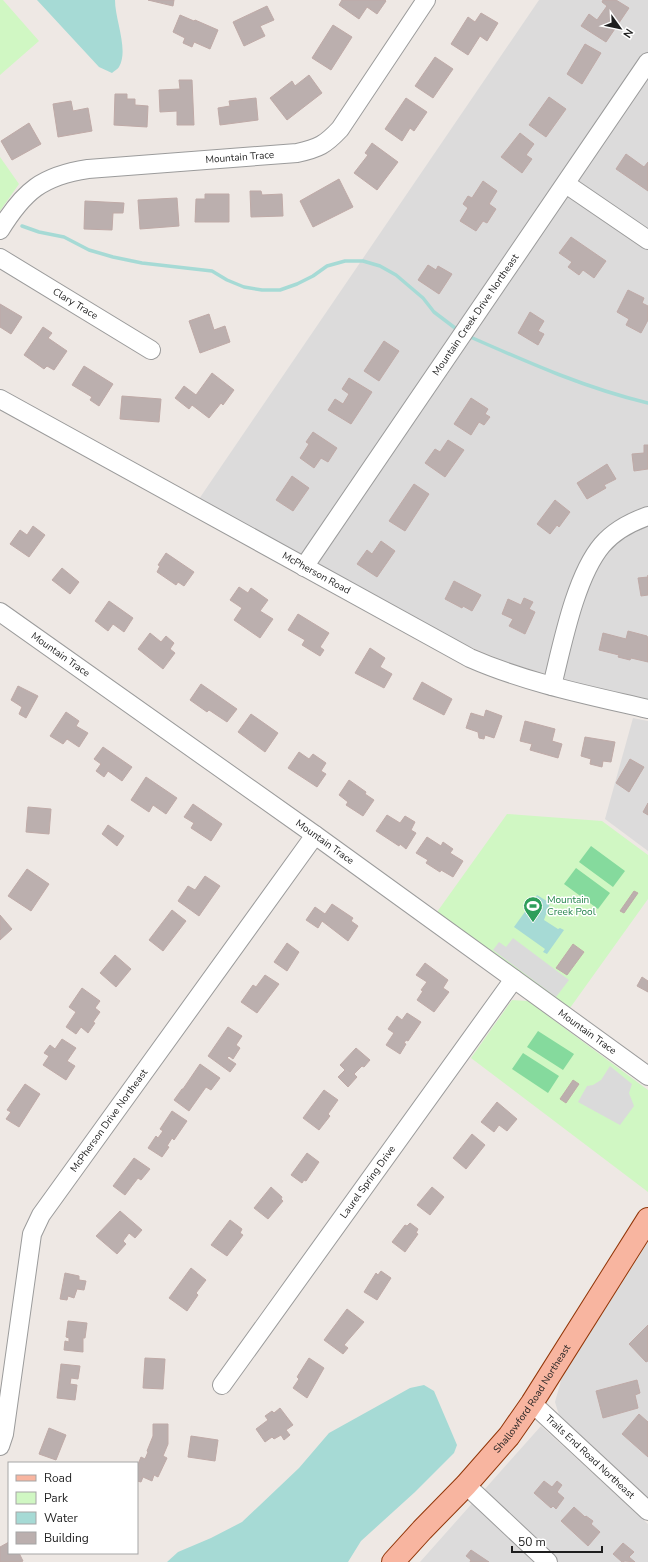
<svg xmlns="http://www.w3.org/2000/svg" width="648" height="1562" font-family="'Nunito Sans',sans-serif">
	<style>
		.residential { fill: #dcdbdb }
		.park { fill: #d0f7c3 }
		.pitch { fill: #85da9d }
		.parking { fill: #dadada }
		.water { fill: #a6dad5 }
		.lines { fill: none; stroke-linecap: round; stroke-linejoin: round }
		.stream { stroke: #a6dad5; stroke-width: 3.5 }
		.building { fill: #bbafae; stroke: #bfaaa7 }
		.minor-casing { stroke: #9b9b9b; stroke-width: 20 }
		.major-casing { stroke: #913507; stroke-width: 24 }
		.minor { stroke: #fff; stroke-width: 18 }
		.major { stroke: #f8b5a0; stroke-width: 22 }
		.labels { text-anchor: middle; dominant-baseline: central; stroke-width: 3; stroke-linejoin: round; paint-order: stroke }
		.street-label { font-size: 10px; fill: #1e1e1e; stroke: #fff }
		.leisure-label { font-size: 10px; fill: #27864d; stroke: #fff; text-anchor: start }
	</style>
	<rect width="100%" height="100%" fill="#eee8e4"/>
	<path class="residential" d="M539,0H648V699L573,682L509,663L461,643L199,499Z
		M633,718L648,721V851L605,819Z
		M648,1242V1498L559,1415L555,1402L562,1377Z
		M541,1426L648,1524V1562H420Z"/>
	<path class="park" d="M0,0H3L39,41L0,75Z
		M0,157L19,184L0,211Z
		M507,814L602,821L648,855V899L570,1008L437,912Z
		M512,1000L528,1001L648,1090V1192L471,1058Z"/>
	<path class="pitch" d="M591,846L625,871L613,887L579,862Z
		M576,868L610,893L598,909L564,884Z
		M538,1031L574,1054L563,1070L527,1047Z
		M523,1053L559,1076L548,1093L512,1069Z"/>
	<path class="parking" d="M513,938L569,980L556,997L493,950L499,942L506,947Z
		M610,1066L632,1084L629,1093L634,1106L620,1125L578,1102L587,1086L593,1085L601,1080Z"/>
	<path class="water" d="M37,0H115C115,20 129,50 119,67C118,69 114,71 112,73L99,67Z
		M537,895L550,903L544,920L558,929L560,928L564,930L547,954L543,952L545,949L514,927Z
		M424,1385L434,1391L457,1445L454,1453L415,1492L361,1541L348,1562H167L178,1552L211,1538L242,1522L299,1468L329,1433L410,1388Z"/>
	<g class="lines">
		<path class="stream" d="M22,226L39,232L64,237L89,250L113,257L142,263L212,271L227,280L244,287L262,290H280L297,284L313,276L327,266L345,261H363L380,266L396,275L423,298L434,312L459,331
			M468,336C527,362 585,388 648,403"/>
	</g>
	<path class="building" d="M148,0H174L173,6Z
		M342,0H385L386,1L377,14L367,7L359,19L339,5Z
		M603,0H616L629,8L606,42L581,26L589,14L597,20L607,6L602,2Z
		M267,6L274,20L260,26L265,36L244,46L233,22Z
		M481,13L498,23L487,41L480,36L468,55L451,44L468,17L475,22Z
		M180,15L194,21L195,20L218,30L210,49L194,42L192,47L183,43L185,38L173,32Z
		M333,25L352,37L331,70L312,58Z
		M585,44L601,53L582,84L567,74Z
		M435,57L453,69L433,98L415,86Z
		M309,75L322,93L287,120L270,98L292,81L295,86Z
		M179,80H192L194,125H177V111L160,112L159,90L180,89Z
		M115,94H127V99H135V105L148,106L147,127L114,125Z
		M549,97L566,109L546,137L529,125Z
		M256,98L258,120L220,125L218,108L230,106L229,101Z
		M406,98L427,112L414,131L410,128L402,141L385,129Z
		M71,101L73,111L88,108L92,131L58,137L53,104Z
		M29,123L41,144L12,160L1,141Z
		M520,133L534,144L526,155L532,159L522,173L501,157Z
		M372,143L398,162L377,190L354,173L368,155L365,153Z
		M626,154L644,167L648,162V191L616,169Z
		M339,179L353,207L313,227L300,201Z
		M483,181L497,191L489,204L496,209L487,223L483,221L476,231L460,221L468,208L463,204L468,196L472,198Z
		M250,191H261L262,195L282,194L283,216L251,217Z
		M205,194H229V222H195L196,199H205Z
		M177,198L179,226L140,229L138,200Z
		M85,201L124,203L123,213H113L112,230L84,229Z
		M571,237L606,261L594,278L583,270L579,275L568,267L572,262L559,253Z
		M428,265L436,270L438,266L452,274L439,294L418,280Z
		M628,290L644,298L642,303L648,306V320L641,333L626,325L629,319L617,312Z
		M0,304L22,317L11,334L0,327Z
		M530,312L544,321L538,331L544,334L538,345L518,333Z
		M209,314L214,330L225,326L230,342L200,353L189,321Z
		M43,327L52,333L48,338L67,351L54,370L47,366L44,369L24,355Z
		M384,341L399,351L379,381L364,371Z
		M84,366L113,384L99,406L90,400L92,397L72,385Z
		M212,373L234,390L223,405L221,403L209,418L192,405L189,409L175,398L184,386L196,395Z
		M349,378L372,392L351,424L328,410L335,399L343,404L349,394L342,389Z
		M122,396L161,399L159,422L120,419Z
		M471,398L488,409L485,414L490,417L484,425L479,422L471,435L454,424Z
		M313,432L337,448L328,462L321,458L314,468L300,458L309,444L306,442Z
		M448,440L464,450L445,477L425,463L435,449L440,452Z
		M644,445H648V469L634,471L632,454L644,453Z
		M607,464L616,479L604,485L606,488L587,499L577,483Z
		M292,476L309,488L293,511L276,500Z
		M414,484L429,494L405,531L389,521Z
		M555,500L570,512L559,527L557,525L550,534L537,524Z
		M33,526L45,535L29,557L10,544L20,530L27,535Z
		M381,541L395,551L377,577L357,564L367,550L372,554Z
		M166,553L194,572L184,586L178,582L176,585L157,572L160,566L158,565Z
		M62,568L79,582L70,594L52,580Z
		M648,575V595L641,596L638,578L648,577Z
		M454,581L481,595L472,611L463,606L462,608L445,599Z
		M239,587L248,593L251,588L268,600L260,611L273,619L260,638L234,620L242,608L230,600Z
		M524,598L533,602L529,609L535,612L525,634L509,626L513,619L502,614L508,599L521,605Z
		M109,601L133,618L124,632L113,624L108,631L95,621Z
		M298,614L329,633L320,647L324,650L320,656L302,645L305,640L288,630Z
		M628,631L647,636L648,638V662L631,658L630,660L618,657L619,655L599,650L603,633L626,639Z
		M150,633L161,642L166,636L174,643L170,649L175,653L163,669L138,649Z
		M370,648L385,658L380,667L392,674L384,688L355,673Z
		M422,682L452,699L444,715L413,699Z
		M201,684L237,709L227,722L209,710L207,712L190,700Z
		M18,686L38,696L26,718L19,714L22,707L11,700Z
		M486,710L502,716L494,738L485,735L484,739L479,738L478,732L466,728L471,713L484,717Z
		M66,712L79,721L76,726L88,733L79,747L67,739L63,744L50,736Z
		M251,714L278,733L265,752L238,732Z
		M525,721L555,729L552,741L562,744L558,758L530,750L532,744L520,741Z
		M585,737L615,742L611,762L603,761L602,767L590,764L591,759L581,756Z
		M103,747L132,767L122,781L108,771L104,777L96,771L101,764L94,759Z
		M299,752L309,759L313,754L326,763L321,771L326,774L317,787L288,768Z
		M630,759L644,767L629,792L616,783Z
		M146,777L177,798L166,814L153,805L149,812L131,800Z
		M349,780L366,792L365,794L374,800L363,816L346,805L348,802L339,795Z
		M648,803V815L643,812Z
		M193,804L222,824L211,841L191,828L194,823L184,817Z
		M28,807L51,809L49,834L26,832Z
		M387,815L400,823L405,816L415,822L411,830L416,833L406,849L400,844L399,846L376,831Z
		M108,825L124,836L117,846L102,834Z
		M427,837L441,846L443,842L453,849L450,853L463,861L453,877L441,870L440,872L426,863L428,860L416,853Z
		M27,869L49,884L31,911L8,896Z
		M205,876L220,886L199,916L178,901L188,886L195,890Z
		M634,891L638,893L624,913L620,911Z
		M332,904L353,918L351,921L358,926L348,941L322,921L318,928L306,920L315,907L325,914Z
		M172,910L186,921L163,951L149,940Z
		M0,915L12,929L0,940Z
		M287,943L299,952L287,971L274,962Z
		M573,944L584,952L567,975L556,968Z
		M115,955L131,969L116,987L100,973Z
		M425,963L448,980L443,988L449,992L434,1012L417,1000L423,991L421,990L427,982L416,975Z
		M265,975L279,984L257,1013L241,1002L253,985L256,987Z
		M642,977L648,981V992L637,986Z
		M82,988L100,1001L95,1008L100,1012L93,1022L95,1023L88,1033L81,1027L76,1034L66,1027L76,1012L69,1007Z
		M407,1013L421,1022L408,1041L406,1040L404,1043L406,1044L400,1054L386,1045L394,1033L388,1029L397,1016L402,1020Z
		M228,1027L242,1036L236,1045L240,1048L233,1059L229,1056L227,1058L236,1064L230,1072L208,1056Z
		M62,1039L76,1048L67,1061L75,1066L66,1080L43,1065L49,1056L44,1053L50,1045L55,1049Z
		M356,1048L370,1060L364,1067L362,1066L354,1074L357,1077L348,1087L338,1077L345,1070L340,1065Z
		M200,1064L220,1078L211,1090L206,1087L189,1111L174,1100L182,1089H183Z
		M573,1080L579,1084L566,1103L560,1099Z
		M25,1084L40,1094L19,1127L6,1119L11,1112L7,1110Z
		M324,1090L338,1100L328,1114L330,1116L319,1130L303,1118Z
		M497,1102L517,1119L507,1131L499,1125L494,1132L481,1122Z
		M172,1111L187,1121L174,1140L172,1138L167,1146L169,1147L162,1157L148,1148L156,1136L158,1138L163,1131L160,1129Z
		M472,1134L485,1145L466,1169L453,1158Z
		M307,1153L319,1162L306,1181L304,1180L302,1183L291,1175Z
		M134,1158L150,1169L141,1180L138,1178L125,1195L113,1186Z
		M271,1187L282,1197L281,1199L283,1201L268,1219L254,1208Z
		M432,1187L444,1197L430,1215L417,1205Z
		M120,1211L142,1230L135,1238L129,1233L123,1241L126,1244L117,1254L96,1236Z
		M230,1220L242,1229L240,1233L243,1235L227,1256L211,1245Z
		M410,1223L418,1229L416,1233L418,1234L405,1252L392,1242L405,1225L407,1226Z
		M191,1268L206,1280L196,1293L198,1295L187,1311L169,1298Z
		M381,1271L391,1278L377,1300L364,1292L376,1273L378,1275Z
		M65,1273L79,1276V1280L86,1281L84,1290L77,1289L74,1298L68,1296L67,1300L60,1299Z
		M347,1309L364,1322L344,1345L348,1348L343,1354L324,1340Z
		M68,1321L87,1323L85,1338H83V1352L64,1350L65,1341L69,1342V1338L66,1337Z
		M648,1325V1361L646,1362L629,1344Z
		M145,1358L165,1359L163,1389L143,1388Z
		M309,1358L324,1368L307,1398L293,1388L299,1379L297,1377Z
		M61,1364L80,1366L78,1379L71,1378L70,1384L77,1385L75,1400L57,1398Z
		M637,1380L640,1393L635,1395L638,1408L603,1418L596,1391Z
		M280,1408L293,1425L286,1430L290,1435L284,1440L281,1435L274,1439L272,1437L265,1442L256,1429L268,1420L265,1416L272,1411L274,1413Z
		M639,1414L648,1422V1457L622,1434Z
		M153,1424H168V1444L163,1456L167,1458L158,1477L154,1475L152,1481L143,1477L141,1482L137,1481V1467L141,1457L145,1459L148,1452L147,1451L153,1436Z
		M49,1428L66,1435L56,1460L39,1454Z
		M191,1436L218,1440L215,1461L188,1457Z
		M544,1481L552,1487L557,1481L562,1485L557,1492L564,1498L556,1509L553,1506L551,1508L534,1493Z
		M574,1507L585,1517L586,1516L593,1521L591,1524L600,1532L588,1546L561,1521Z
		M9,1542V1553H19L23,1561L21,1562H0V1547Z
		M623,1543L634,1552L629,1557L635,1562L625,1561L622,1562L613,1554Z
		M471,1550L489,1562H470L471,1560L466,1556Z"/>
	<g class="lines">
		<defs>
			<g id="minor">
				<path d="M566,184L648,240"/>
				<path id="s1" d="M0,230C24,191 42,176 88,169L297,153C319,148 325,145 340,129L426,0"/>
				<path id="s2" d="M0,258L151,350"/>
				<path id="s3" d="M0,399L470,658C527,683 588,695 648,709"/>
				<path id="s4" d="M304,567L648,62"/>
				<path id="s5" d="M0,612L315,835L648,1076"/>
				<path d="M552,686C562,646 575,577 602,545C613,532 631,522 648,516"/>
				<path id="s6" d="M222,1385L514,979"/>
				<path id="s7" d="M532,1403L648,1511"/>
				<path id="s8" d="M0,1446L4,1434L32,1234L41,1215L315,835"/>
				<path d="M466,1485L548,1562"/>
			</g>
			<g id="major">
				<path id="s9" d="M393,1562L422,1530L466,1485L509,1436L532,1403L648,1219"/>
			</g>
		</defs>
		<use href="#minor" class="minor-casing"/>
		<use href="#major" class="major-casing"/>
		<use href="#minor" class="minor"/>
		<use href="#major" class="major"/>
	</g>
	<defs>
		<symbol id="stadium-pin" viewBox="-11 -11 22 30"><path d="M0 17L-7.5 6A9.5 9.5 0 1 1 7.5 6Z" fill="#2e9e5b" stroke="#fff"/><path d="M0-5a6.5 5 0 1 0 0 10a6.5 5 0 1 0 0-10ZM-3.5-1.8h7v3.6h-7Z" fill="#fff"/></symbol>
	</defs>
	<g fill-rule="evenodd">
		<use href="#stadium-pin" x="522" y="895" width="22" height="30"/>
	</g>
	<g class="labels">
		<g class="street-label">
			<text stroke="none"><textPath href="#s1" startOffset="264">Mountain Trace</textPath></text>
			<text stroke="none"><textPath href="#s2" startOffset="88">Clary Trace</textPath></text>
			<text stroke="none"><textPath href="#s4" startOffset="305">Mountain Creek Drive Northeast</textPath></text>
			<text stroke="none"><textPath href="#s3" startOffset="361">McPherson Road</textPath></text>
			<text stroke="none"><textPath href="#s5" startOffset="74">Mountain Trace</textPath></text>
			<text stroke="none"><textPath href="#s5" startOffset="398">Mountain Trace</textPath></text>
			<text stroke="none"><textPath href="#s5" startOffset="722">Mountain Trace</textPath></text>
			<text stroke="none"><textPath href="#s8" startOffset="352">McPherson Drive Northeast</textPath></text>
			<text stroke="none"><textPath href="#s6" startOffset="250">Laurel Spring Drive</textPath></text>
			<text stroke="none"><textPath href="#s9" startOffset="215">Shallowford Road Northeast</textPath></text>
			<text stroke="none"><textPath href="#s7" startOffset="79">Trails End Road Northeast</textPath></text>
		</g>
		<g class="leisure-label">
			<text x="547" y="900">Mountain<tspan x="547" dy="12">Creek Pool</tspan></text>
		</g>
	</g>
	<rect x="8" y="1462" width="130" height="92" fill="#ffffff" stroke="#a5a5a5"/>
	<rect x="16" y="1475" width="20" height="6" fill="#f8b5a0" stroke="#a5a5a5"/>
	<text x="44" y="1482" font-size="12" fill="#1e1e1e">Road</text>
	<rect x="16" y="1492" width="20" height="12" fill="#d0f7c3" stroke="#a5a5a5"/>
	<text x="44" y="1502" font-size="12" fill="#1e1e1e">Park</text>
	<rect x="16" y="1512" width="20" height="12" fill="#a6dad5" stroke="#a5a5a5"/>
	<text x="44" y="1522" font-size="12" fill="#1e1e1e">Water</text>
	<rect x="16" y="1532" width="20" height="12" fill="#bbafae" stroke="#a5a5a5"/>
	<text x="44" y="1542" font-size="12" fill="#1e1e1e">Building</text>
	<g transform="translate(620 28) rotate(123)" stroke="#ffffff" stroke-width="3" paint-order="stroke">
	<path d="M0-3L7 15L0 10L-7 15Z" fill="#1e1e1e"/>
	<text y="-6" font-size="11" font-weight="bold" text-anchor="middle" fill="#1e1e1e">N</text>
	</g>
	<path d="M512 1546v6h90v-6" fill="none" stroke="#1e1e1e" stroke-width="2"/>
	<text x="518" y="1546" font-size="12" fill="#1e1e1e" stroke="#ffffff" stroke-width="3" paint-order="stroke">50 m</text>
</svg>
